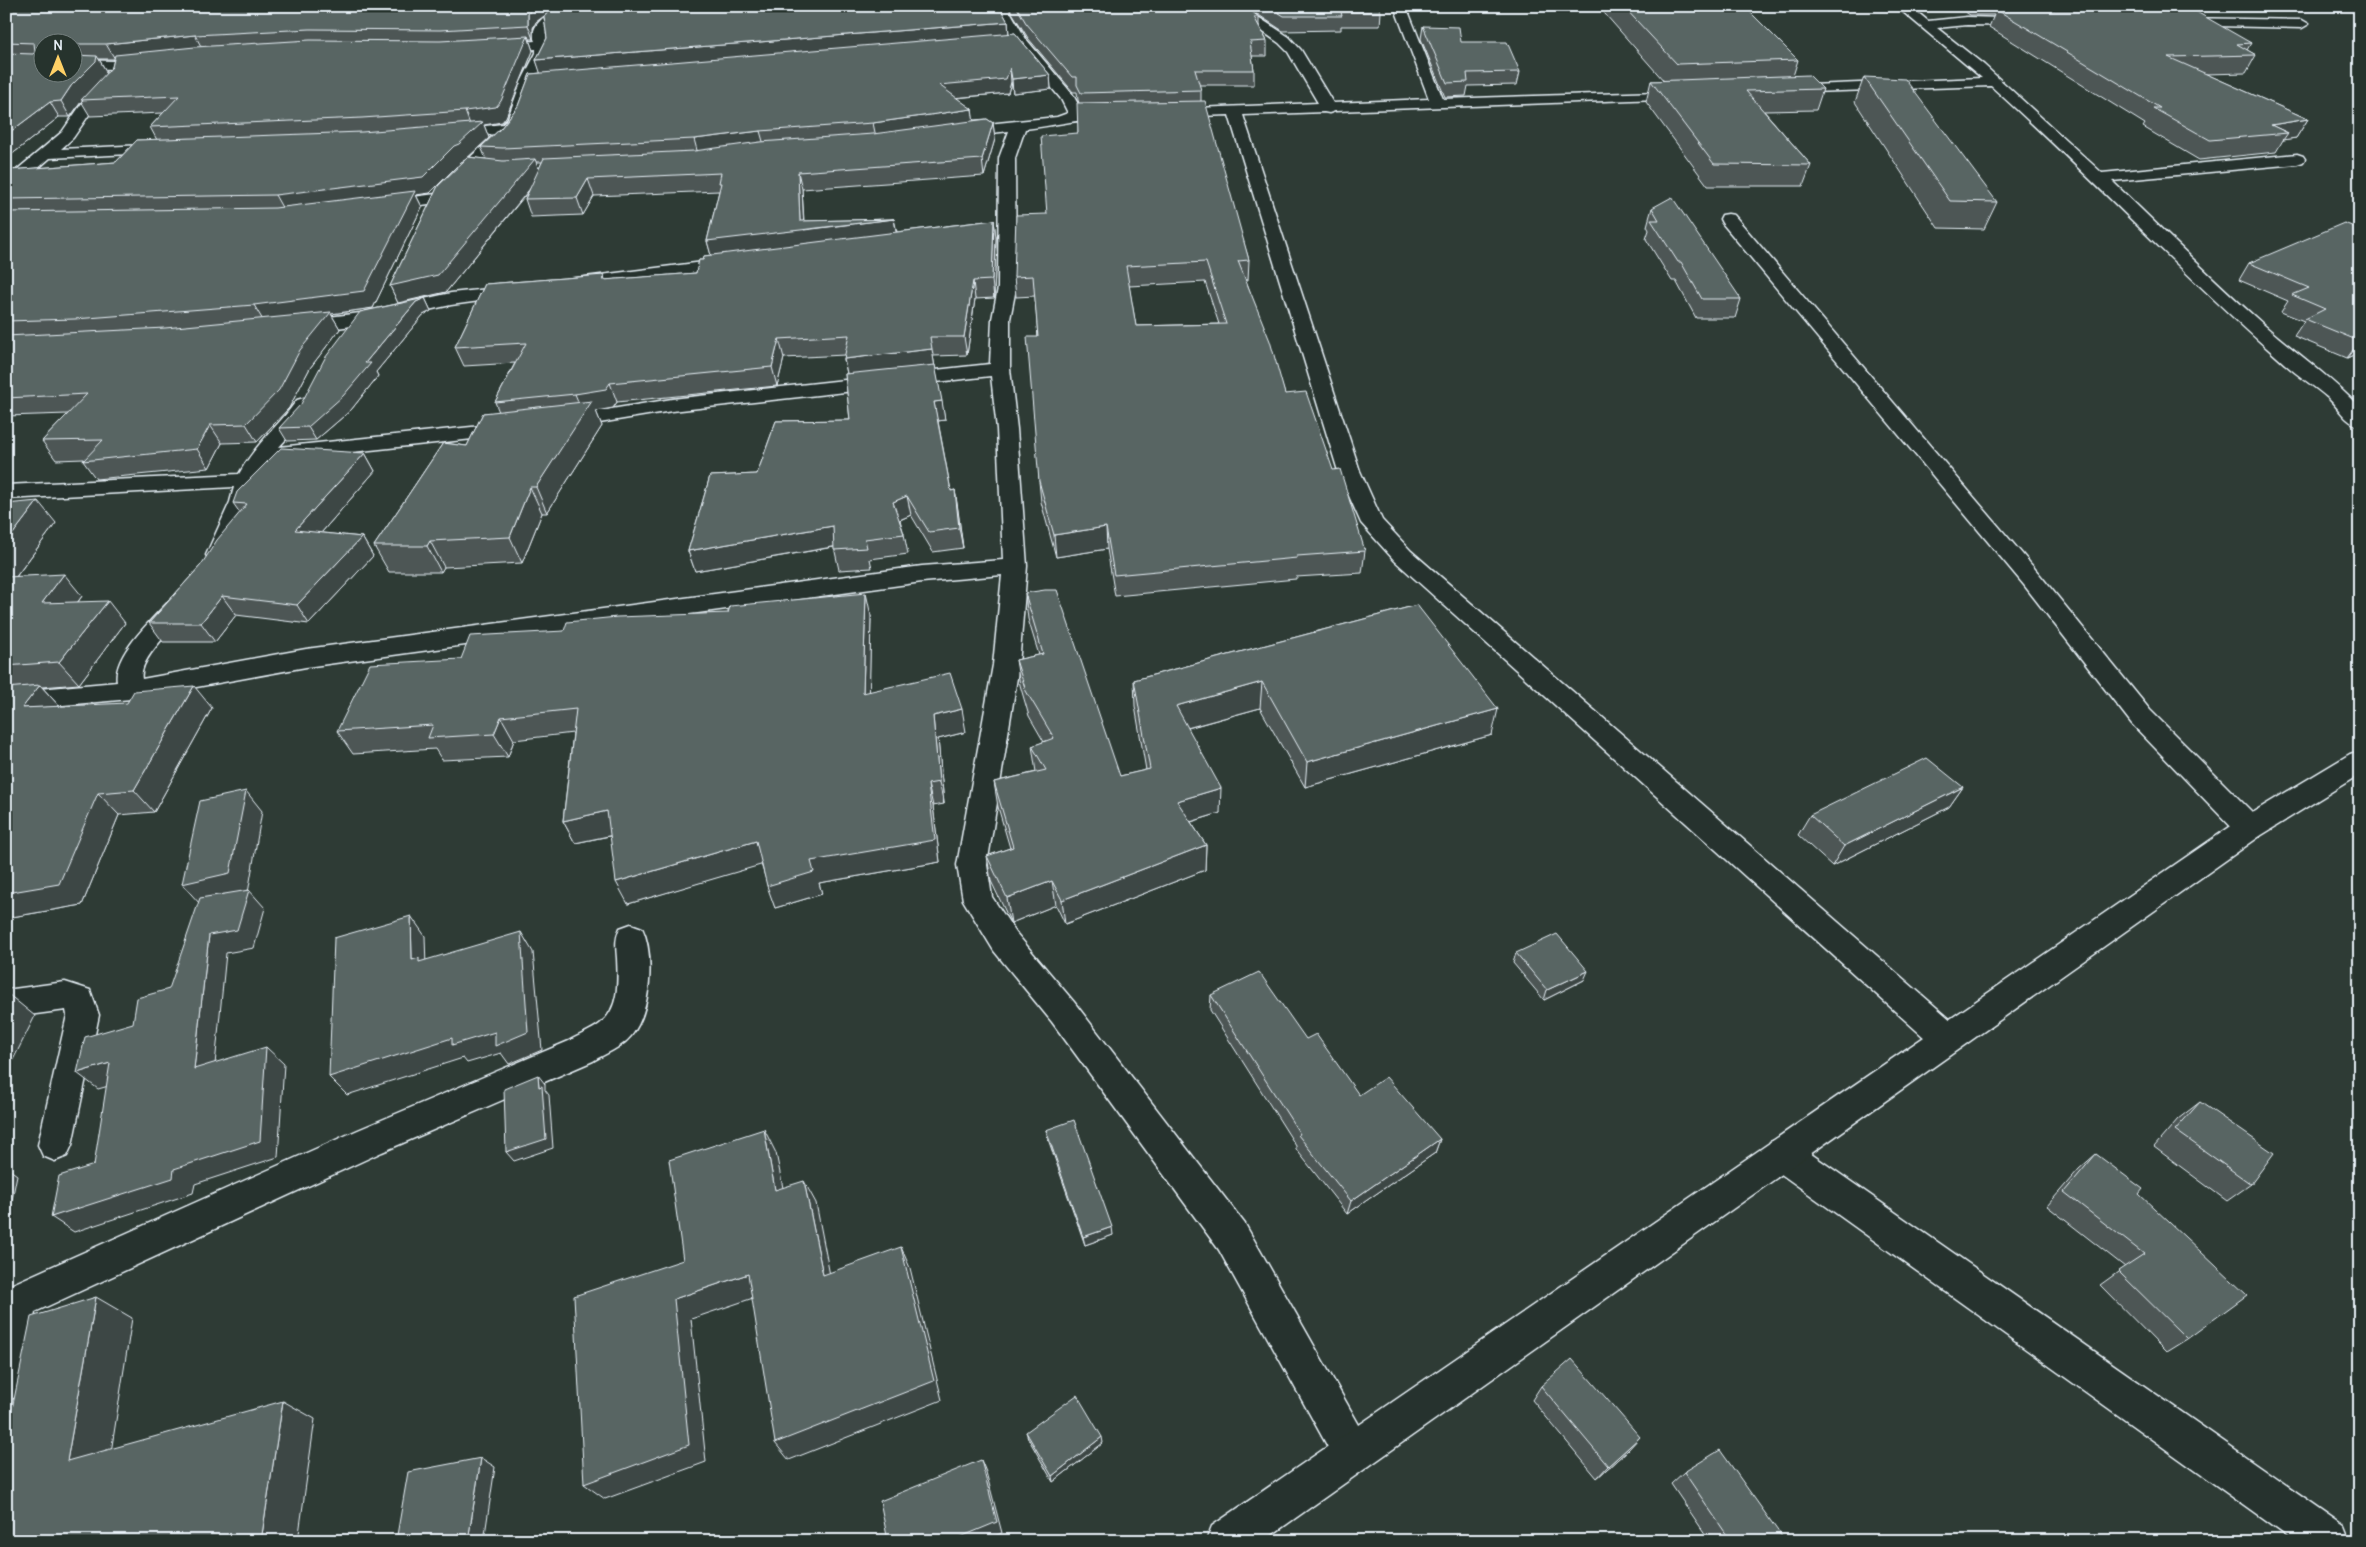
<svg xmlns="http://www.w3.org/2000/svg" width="2366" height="1547" font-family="Delius,sans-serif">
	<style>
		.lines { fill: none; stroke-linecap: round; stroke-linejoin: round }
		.street-casing { stroke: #e8f1f8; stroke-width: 3 }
		.secondary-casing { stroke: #e8f1f8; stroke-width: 3 }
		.street { fill: #26332d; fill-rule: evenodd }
		.secondary { fill: #26332d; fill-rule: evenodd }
		.wall { fill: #4d5755; stroke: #e8f1f8; fill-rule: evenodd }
		.shaded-wall { fill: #3e4745; stroke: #e8f1f8 }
		.building { fill: #596563; stroke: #e8f1f8; fill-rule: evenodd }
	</style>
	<rect width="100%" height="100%" fill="#2e3b35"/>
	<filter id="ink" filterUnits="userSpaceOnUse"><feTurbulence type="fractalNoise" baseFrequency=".02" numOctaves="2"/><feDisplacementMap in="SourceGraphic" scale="10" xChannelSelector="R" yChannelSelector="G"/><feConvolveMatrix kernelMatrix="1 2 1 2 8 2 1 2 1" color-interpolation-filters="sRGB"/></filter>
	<g filter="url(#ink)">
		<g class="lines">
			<defs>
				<path id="street" d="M564,6H614C604,17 571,7 556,19C538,32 552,39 550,52C548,63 539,73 535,83C530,95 528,108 522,119C510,144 477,168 457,187H445L443,184L445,181L495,134L450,140L442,135L450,130L503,124L508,118L521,82L536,53V49L493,52L486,48L493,44L535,41C527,26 551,10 564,6Z
					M995,6H1007L1026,39L1073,95L1081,110H1115L1122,114C1118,120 1111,119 1104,119C1077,119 1052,126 1025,129L1015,158L1016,288L1010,319V369L1017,429L1027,566L1019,665L987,865L992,897L1016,933L1074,1002L1245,1224L1367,1439L1373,1453L1367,1467L1353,1473L1339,1467L1219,1250L1052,1022L994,951L963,900L957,865L993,665L1002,575L922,582L306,667L131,699L6,710V692L117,682C112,655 154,618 171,599L180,597L189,599L192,605C181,623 137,657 142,679L306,649L922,566L1003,560L997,429L991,376L672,411L563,429L556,427L553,423L556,419L563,417L672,399L990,364L992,319L998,288L999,158L1009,131L958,137L950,132L958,127L1057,117L1068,113L1061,99L1013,41Z
					M1226,6H1241L1289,37L1301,50L1333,103L1429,99L1394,6H1406L1443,99L1690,91L1692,94L1690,97L1685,98L1335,111L1329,113L1324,112L1243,115L1360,471L1382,520L1411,551L1960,1028L1964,1038L1960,1048L1948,1052L1936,1048L1395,561L1361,523L1338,471L1229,115L1171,117L1164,113L1171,109L1318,103L1288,52L1279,43Z
					M1896,6H1910L1928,21L1967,17L2035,19L2037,22L2035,25L2030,26L1967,25L1937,28L1984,65L2102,173L2297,154L2303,156L2305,159L2303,162L2297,164L2112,181C2162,229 2212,279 2264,325C2296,353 2331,377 2360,408V426C2345,423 2338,406 2327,397C2313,385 2298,376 2285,364C2183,275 2091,176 1991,86L1781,93L1779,90L1786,86L1982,78Z
					M2178,18L2302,20L2309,24L2302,28L2173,25L2171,22L2173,19Z
					M148,58L153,59L155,62L153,65L115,69L72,68V60L115,61Z
					M111,77L118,81L93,109L73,138L61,149L165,144L173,149L170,152L50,158L12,191L6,193V179L62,132L82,103L106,78Z
					M436,194L442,196L444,199L442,202L382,211L376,210L374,206L376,202L382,201Z
					M1728,214L1734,215L2040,575L2150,710L2260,820L2264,828L2260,836L2250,839L2240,836L2132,724L2024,585L1722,223L1720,219L1722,215Z
					M735,258L741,259L744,263L741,267L569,289L563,288L560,284L563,280L569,279Z
					M517,286L523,287L526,291L523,295L451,305L360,325L298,333L291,331L289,327L291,323L298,321L360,313L451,293Z
					M304,398L311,400L314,404L307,416L279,447L510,423L517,425L520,429L517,433L510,435L268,461L258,480L252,502L230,555L226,560L218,562L210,560L206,555L230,502L234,487L6,499V485L239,474C256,443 278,427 297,400Z
					M631,924L642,928C655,955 651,1012 631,1036C621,1048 606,1053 593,1061L382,1152L35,1312L26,1381L20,1395L6,1401V1287L358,1130L569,1041C579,1035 591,1031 600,1024C620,1008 618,981 617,958C616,947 615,938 620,928Z
					M65,982L90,990L99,1015L72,1145L67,1156L55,1161L43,1156L38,1145L67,1015L66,1010L6,1018V990Z
					M1782,1138L1794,1142L2345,1526L2351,1541H2294L1770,1166L1765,1154L1770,1142Z"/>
				<path id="secondary" d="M2360,751V774L2260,836L1263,1541H1206L1212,1526L2240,820L2350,754Z"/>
			</defs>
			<use href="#street" class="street-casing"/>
			<use href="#secondary" class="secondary-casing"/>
			<use href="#street" class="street"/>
			<use href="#secondary" class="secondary"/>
		</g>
		<path class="wall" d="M6,6H999L1008,22L1009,34L1015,33L1050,75L1051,89L1013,93L1011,82L1008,93L956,98L972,109L973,120L987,119L993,123L995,139L984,176L802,189L804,221L894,219L897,232L994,220L996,238L994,298L975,299L967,355L933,356L945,420L938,421L951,491L955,490L963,548L933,552L911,515L900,520L904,534L908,554L870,559L872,568L839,570L834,547L695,571L688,551L710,476L757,474L776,421L850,420L845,374H847L844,359L845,355L784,358L777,386L617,402L613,408L596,411L602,426L547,513H542L522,563L444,567L441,572H389L374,546L443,443L467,446L483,413L499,412L495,402L515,363L464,366L455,347L485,284L604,275L605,280L696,273L699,260H703L704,256L711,255L707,241L719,191L594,196L583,215L531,217L525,199L528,192L446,292L398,303L390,286L438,186L465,160L461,162L430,193L416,195L422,207L373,308L331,314L340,329L310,368L289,408L257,442L222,443L209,468L96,479L83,461L84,459L56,460L42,441L68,414L6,416V172L9,170L116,162L137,140H157L150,127L163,113L90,116L81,101L70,117H59L6,159ZM546,15L544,17L547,38L536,60L541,73L530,74L518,106L501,128L481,147L486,159L469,157L489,138L484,125L502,122L506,117L533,51L529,39H533V28L536,22ZM42,42H72V72H42ZM99,59H114L112,67L106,74V71ZM536,162H542L539,169Z
			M1008,6H1244L1259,17V25L1267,41V56H1252L1254,70V85H1199L1201,90V101L1249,260L1248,280H1246L1285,394L1333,470L1365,551L1362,573L1296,577V579L1115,596L1107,549L1056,557L1041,502L1039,481L1038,337L1035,296L1016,297L1014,277L1047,214L1078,133L1079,103L1078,100L1077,92H1073L1028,38ZM1205,282L1219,324L1136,326L1129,286Z
			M1245,6H1378L1381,12L1380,26H1341V30L1283,31Z
			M1598,6H1744L1798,60L1793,76L1823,89L1816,110L1764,111L1811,165L1803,186H1708L1646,102L1651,81H1664Z
			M1956,6H2116L2114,10H2126L2121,6H2172L2170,11L2251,43L2247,50L2256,55L2246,73L2206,74L2308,119L2296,138L2283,140L2276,152L2199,160L2143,127L2145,124L1989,27L1994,15H1970Z
			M1423,26L1520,72L1517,85L1468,86L1466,96L1445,97L1421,39Z
			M1864,77L1997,202L1984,229L1938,228L1855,102Z
			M1652,208L1741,299L1735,318H1696L1676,281H1672L1646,239L1649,230L1647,226Z
			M2360,229V352L2347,358L2294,336L2304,321L2281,312L2288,301L2239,280L2249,263Z
			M425,298L431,311L423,315L376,372L378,376L351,410L316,440L287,441L279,428Z
			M365,453L375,471L321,533L362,537L373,556L309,624L236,615L215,642H163L149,623L201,565L240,513L233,503Z
			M6,504L56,523L16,577L82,596L78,602L125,623L79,684L42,687L59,706L212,708L154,812L119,815L82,905L6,918Z
			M1025,593L1120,776L1146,770L1135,706L1134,680L1417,605L1492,735L1305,787L1260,708L1188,728L1220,813L1191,822L1206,845L1205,870L1065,924L1056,905L1011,923L991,881L987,856L1010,848L998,807L994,782L1036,772L1032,746L1044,742L1029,716L1020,685L1016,660L1039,655L1028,619Z
			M871,616L869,691L966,732L938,739L944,804L933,806L940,862L819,883L822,894L775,908L761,864L628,904L610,836L575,843L563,821L573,733L514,740L508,757L442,760L435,749L353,754L337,731L461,659Z
			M1963,787L1949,807L1832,866L1798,835L1810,815Z
			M1516,953L1584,980L1544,1000L1513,963Z
			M1211,995L1306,1039L1359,1095L1440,1139L1435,1153L1347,1214L1296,1149V1146L1210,1010Z
			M2200,1102L2251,1184L2227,1201L2154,1147L2178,1119Z
			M1046,1130L1113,1235L1085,1245L1048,1139Z
			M2096,1154L2139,1194L2187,1339L2166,1352L2100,1285L2125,1267L2047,1206L2079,1169Z
			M1541,1386L1628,1450L1597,1478L1532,1400Z
			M1026,1432L1103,1443L1053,1482L1028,1438Z
			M1684,1472L1785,1541H1710L1671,1484Z"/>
		<path class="shaded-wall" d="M533,6H562L555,8L536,22L533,28V39L528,25V14Z
			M1008,22L1009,36L541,75L536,60Z
			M195,35L203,50L115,59L106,44Z
			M528,36L533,51L506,117L502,122L484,125L489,138L465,160L461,162L430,193L416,195L422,207L373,308L331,314L340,329L310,368L289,408L257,442L246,424L264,322L254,305L284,211L275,195L471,127L465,111Z
			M97,56L106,71L105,76L81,102L70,117L61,101L71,86Z
			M1010,68L1011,82L1008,93L941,99L939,85Z
			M1050,75L1051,89L1013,93L1012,79Z
			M50,102L59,117L6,159V135Z
			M972,109L974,124L876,137L873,123Z
			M2308,119L2296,138L2283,140L2288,133L2271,125Z
			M993,123L995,139L984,176L982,159Z
			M760,131L764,145L698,154L694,139Z
			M535,159L541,175L446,292L398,303L390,286Z
			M798,172L802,189L804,230L894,219L897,237L712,259L707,241L800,221Z
			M588,179L594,196L583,215L577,198Z
			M994,220L996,238L994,298L992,280Z
			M973,281L975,299L967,355L964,337Z
			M425,298L431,311L423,315L376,372L378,376L351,410L316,440L308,427L365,363L416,302Z
			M779,339L784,358L777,386L772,367Z
			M2360,341V352L2347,358Z
			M932,349L935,368L848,378L844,359Z
			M610,383L617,402L613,408L596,411L602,426L547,513L536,487L583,413L575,394Z
			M942,401L945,420L937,421L934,402Z
			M210,425L222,443L209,468L197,449Z
			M365,453L375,471L307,549L295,530Z
			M530,487L542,513L522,563L510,537Z
			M955,490L958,510L963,548L959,528Z
			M907,496L911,515L897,521L893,502Z
			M38,501L56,523L6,590V543Z
			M833,526L838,546L695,571L688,551Z
			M1106,527L1107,549L1056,557L1054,535Z
			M362,537L373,556L309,624L297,605Z
			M430,541L444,567L441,572L427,546Z
			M64,574L82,596L61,625L42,603Z
			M866,593L871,616L869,716L863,693Z
			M222,596L236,615L215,642L201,623Z
			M108,601L125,623L79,684L59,662Z
			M1262,682L1260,708L1176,731V706Z
			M40,685L60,707L22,708Z
			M194,686L212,708L154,812L134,790Z
			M962,709L966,732L938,739L944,804L939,782L933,716Z
			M1498,709L1492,735L1305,787L1307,762Z
			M501,717L514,740L508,757L494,734Z
			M928,784L933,806L940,862L819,883L822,894L775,908L767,886L811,861Z
			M1963,787L1949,807L1832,866L1844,846Z
			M1221,788L1220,813L1177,826V801Z
			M246,791L262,811L248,893L200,904L182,884Z
			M98,793L119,815L82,905L6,918V893Z
			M607,811L618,834L575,843L563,821Z
			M756,841L764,864L628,904L616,882Z
			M1206,845L1205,870L1065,924L1062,900Z
			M1052,881L1056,905L1011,923L1007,898Z
			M249,890L265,908L254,948L226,953L213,1085L194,1069L209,935Z
			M411,916L425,936L426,968L412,960Z
			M521,932L533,952L542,1050L509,1064L501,1053L467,1063L463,1058L347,1095L329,1077Z
			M1588,971L1584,980L1544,1000L1547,990Z
			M8,994L35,1016L13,1060L6,1091V998Z
			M266,1047L284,1064L278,1157L195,1184L193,1193L74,1232L51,1217L174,1169Z
			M110,1063L130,1080L98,1089L77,1073Z
			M538,1075L545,1084V1090L549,1095L553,1148L514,1161L506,1152L539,1087Z
			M764,1129L776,1153L788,1213L775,1190Z
			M1440,1139L1435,1153L1347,1214L1351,1201Z
			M6,1167L17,1175L6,1229Z
			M804,1181L816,1203L834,1296L823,1275Z
			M1112,1227L1113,1235L1085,1245L1083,1237Z
			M901,1247L910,1268L942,1400L789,1460L775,1443Z
			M748,1274L762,1295L691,1319L706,1462L605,1499L584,1484L674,1299Z
			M96,1297L132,1318L107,1478L67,1461Z
			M283,1401L315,1419L298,1541H261Z
			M1102,1437L1103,1443L1053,1482L1052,1476Z
			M1640,1437L1628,1450L1597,1478L1608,1466Z
			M481,1458L495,1467L484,1541H468Z
			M981,1460L986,1472L1002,1533L982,1541H951Z"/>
		<path class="building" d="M6,6H533L528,14V25L440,30L310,29L195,35L106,44H72V42H42V72H72V55L97,56L96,61L71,86L61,101L50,102L6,135V53L33,54L35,52L34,43L6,42Z
			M553,6H999L1008,22L536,60L547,38L544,17Z
			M1016,6H1244L1259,17H1254L1267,41L1250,42L1254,70H1195L1201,90L1081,93L1077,85V77H1072L1026,23Z
			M1268,6H1378L1381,12H1341L1342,16H1284Z
			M1623,6H1744L1798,60L1677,64Z
			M1997,10L2195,11L2251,43L2237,44L2256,55L2168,57L2308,119L2271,125L2288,133L2210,140L2153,108H2160Z
			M1423,26L1459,27L1461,42H1507L1520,72L1467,73L1468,82L1447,83Z
			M1015,33L1050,75L1012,79L1010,68L1006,79L939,85L972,109L873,123L760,131L694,139L503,148L481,147L501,128L518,106L530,74Z
			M528,36L501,101L496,107L465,111L362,118L150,127L179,96L81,100L112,67L115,55L195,47L310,40L440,41Z
			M1809,75L1823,89L1746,91L1811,165L1714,164L1651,81Z
			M1864,77L1905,79L1997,202L1950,201Z
			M1205,101L1249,260L1238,261L1270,341L1285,394L1306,392L1333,470L1340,469L1365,551L1297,556V558L1114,575L1106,527L1054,535L1039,481L1027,337H1038L1033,276L1014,277L1016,215L1047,214L1041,136L1078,133L1077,103ZM1206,262L1226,324L1136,326L1126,266Z
			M987,119L993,123L982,159L798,172L800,221L894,219L707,241L721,183H719L721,173L588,179L577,198L525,199L544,158L694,151L760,142L873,134Z
			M483,122L459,144L454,146L423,177L275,195L6,199V172L9,170L116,162L137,140L362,132Z
			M468,157L503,161L535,159L438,275L390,286L438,186Z
			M415,191L364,291L254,305L75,319L6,321V212L275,208Z
			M1672,197L1741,299H1702L1681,262H1678L1651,220H1659L1652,208Z
			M994,220L992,280L973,281L964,337H930L932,349L844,359L849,335L779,339L772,367L610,383L606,389L575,394L495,402L526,343L455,347L485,284L604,275L603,280L696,273L699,260H703L704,256Z
			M2344,223L2360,229L2359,341L2305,319L2325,309L2292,295L2309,288L2249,263Z
			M425,298L416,302L365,363H371L343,396L308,427L279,428L301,404L325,358L360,312Z
			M331,312L300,350L279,390L246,424L210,425L197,449L83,461L103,440L42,441L87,394L6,398V336L165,328Z
			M935,365L942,401L934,402L951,491L955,490L959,528L929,532L907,496L893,502L904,534L865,539L867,548L834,550L833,526L688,551L710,476L757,474L776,421L850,420L845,374Z
			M592,401L536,487H530L510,537L430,541L427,546H374L443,443L467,446L483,413Z
			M281,448L365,453L295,530L362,537L297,605L222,596L201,623H149L201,565L217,540L247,504L233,503L237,492Z
			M38,501L6,543V504Z
			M64,574L42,603L108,601L59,662L6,666V577Z
			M1045,590H1057L1120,776L1150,769L1134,680L1417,605L1498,709L1307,762L1262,682L1176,706L1221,788L1177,801L1206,845L1062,900L1052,881L1007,898L987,856L1013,847L994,782L1046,770L1032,746L1054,738L1026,691L1016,660L1043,654L1025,593Z
			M866,593L863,693L950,673L962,709L933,716L939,782L928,784L935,840L811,861L814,872L767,886L756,841L616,882L607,811L563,821L576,709L501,717L494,734L428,738L433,725L337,731L370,664L461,659L470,636L564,631L567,622L617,617L728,613L730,606Z
			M40,685L22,708L127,703L134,691L194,686L134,790L98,793L59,884L6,893V688Z
			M1927,758L1963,787L1844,846L1810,815Z
			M246,791L230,873L182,884L200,801Z
			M249,890L237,930L209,935L194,1069L266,1047L260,1141L174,1169L173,1178L51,1217L59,1176L94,1165L110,1063L77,1073L85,1037L133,1023L137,998L169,989L200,898Z
			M411,916L412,960L419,958V962L521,932L528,1032L495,1046V1032L452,1045V1038L329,1077L334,938Z
			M1557,934L1588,971L1547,990L1516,953Z
			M1259,972L1306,1039L1316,1034L1359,1095L1386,1077L1440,1139L1351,1201L1298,1135L1300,1134L1211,995Z
			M538,1075L539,1087L542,1086L546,1139L506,1152L504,1089Z
			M2200,1102L2274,1153L2251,1184L2175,1130Z
			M1074,1120L1112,1227L1083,1237L1046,1130Z
			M764,1129L775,1190L804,1181L823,1275L901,1247L934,1381L775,1443L748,1274L674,1299L689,1445L584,1484L574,1296L683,1260L669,1160Z
			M2096,1154L2143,1189L2139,1194L2247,1295L2187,1339L2118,1271L2144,1254L2064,1192Z
			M96,1297L67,1461L283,1401L261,1541H6V1438L31,1317Z
			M1572,1359L1640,1437L1608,1466L1541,1386Z
			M1077,1395L1102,1437L1052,1476L1026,1432Z
			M1720,1450L1785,1541H1731L1684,1472Z
			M481,1458L468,1541H396L408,1472Z
			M981,1460L997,1522L951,1541H888L880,1501Z"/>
	</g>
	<rect width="2366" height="1547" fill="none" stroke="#26332d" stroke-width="25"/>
	<rect x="12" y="12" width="2341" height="1522" fill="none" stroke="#e8f1f8" stroke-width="2" filter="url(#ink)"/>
	<g transform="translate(58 58)"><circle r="24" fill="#26332d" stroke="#747f7e"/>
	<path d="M0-4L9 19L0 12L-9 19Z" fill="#ffd166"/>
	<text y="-8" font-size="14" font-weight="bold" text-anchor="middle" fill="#e8f1f8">N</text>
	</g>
</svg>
